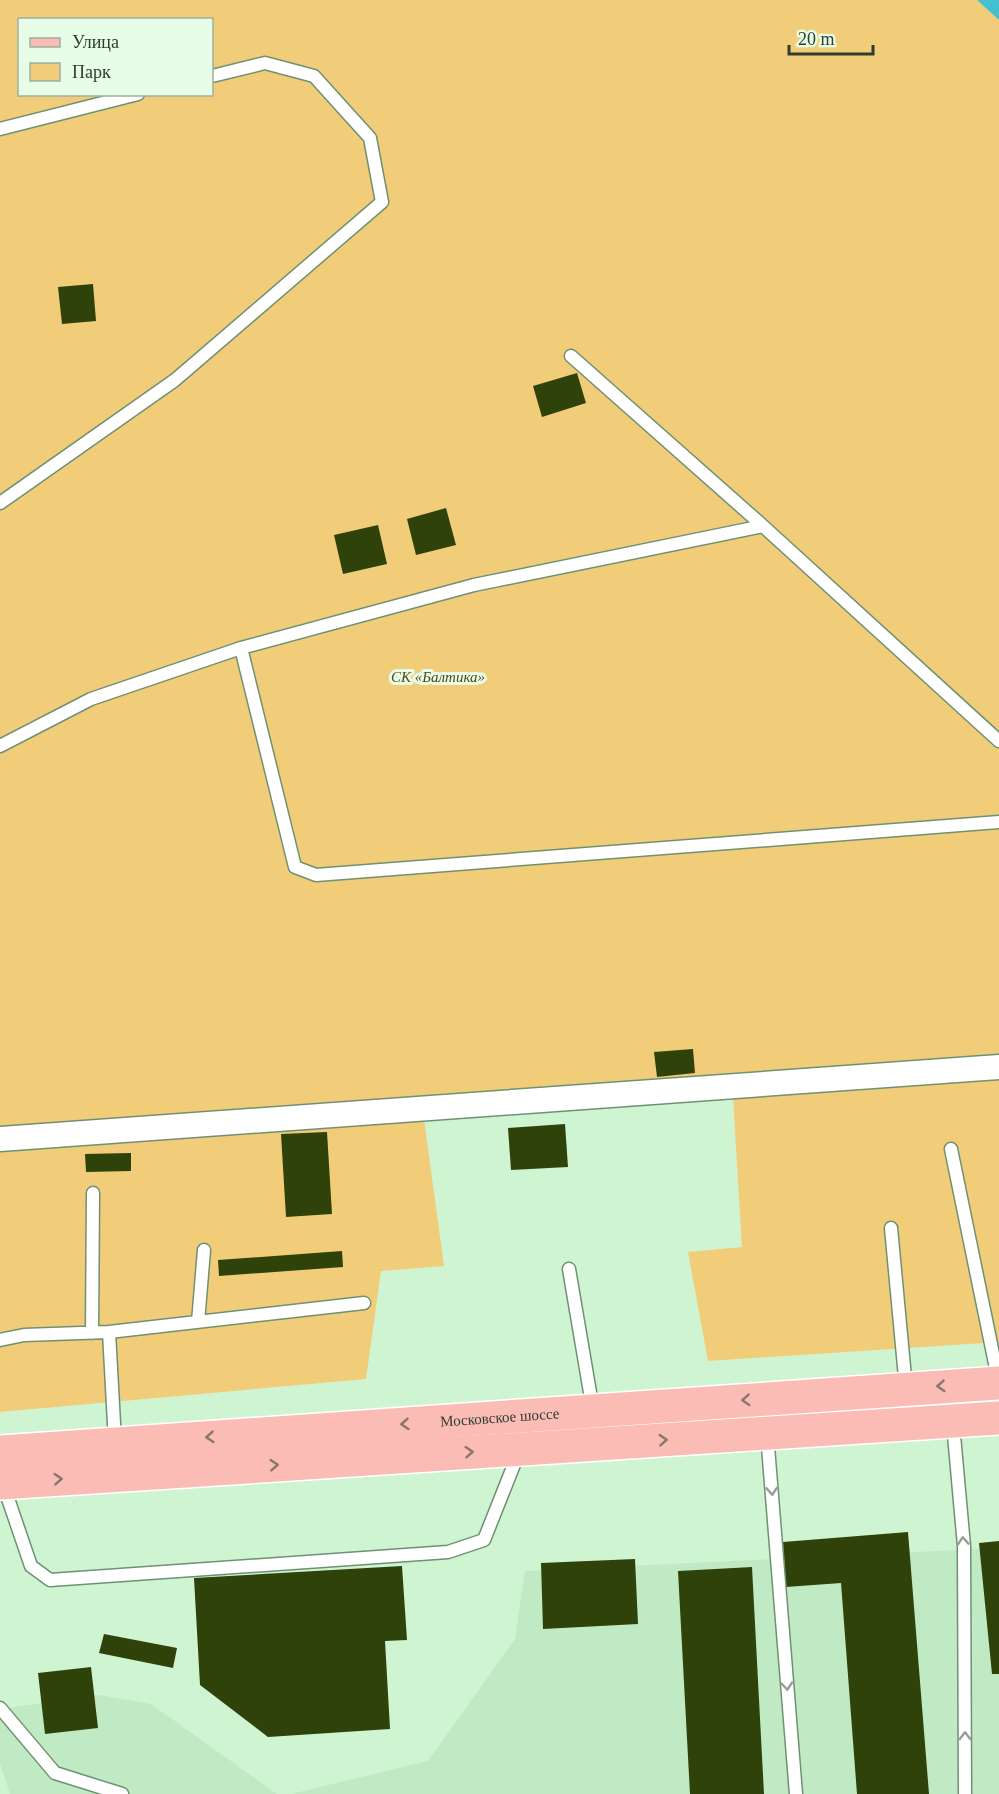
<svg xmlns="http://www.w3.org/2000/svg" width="999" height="1794" font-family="Georgia,serif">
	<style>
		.built { fill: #c0eac3 }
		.green { fill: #f1cd7a; fill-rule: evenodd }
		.water { fill: #44c0d0 }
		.building { fill: #2f420a }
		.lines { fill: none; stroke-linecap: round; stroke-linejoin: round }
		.service-casing { stroke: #6f9172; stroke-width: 15 }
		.minor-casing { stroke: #6f9172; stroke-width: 27 }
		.primary-casing { stroke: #fff; stroke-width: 36 }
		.service { stroke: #fff; stroke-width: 12 }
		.minor { stroke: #fff; stroke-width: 24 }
		.primary { stroke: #fabcb5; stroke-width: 33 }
		.oneway { stroke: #8a766c }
		.oneway2 { stroke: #979e98 }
		.labels { text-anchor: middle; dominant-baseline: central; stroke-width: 6; stroke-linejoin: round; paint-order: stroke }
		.park-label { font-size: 15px; font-style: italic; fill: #584619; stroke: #e7fde8 }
		.street-label { font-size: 15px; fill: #2f3d30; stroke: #e7fde8 }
	</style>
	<rect width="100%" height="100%" fill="#cff4d2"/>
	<path class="built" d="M999,1548V1794H291L428,1761L515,1639L525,1571Z
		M99,1695L151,1704L277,1794H10L0,1763V1709Z"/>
	<path class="green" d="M0,0H977L999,20V1342L708,1361L688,1252L742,1247L733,1098L424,1119L444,1266L381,1271L366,1379L0,1412ZM20,20H212V94H20Z"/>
	<path class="water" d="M977,0H999V20Z"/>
	<path class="building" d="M93,284L96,321L62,324L58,287Z
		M577,373L586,403L542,417L533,386Z
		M446,508L456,545L416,555L407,519Z
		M378,525L387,564L343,574L334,535Z
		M693,1049L695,1073L657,1077L654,1052Z
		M565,1124L568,1167L511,1170L508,1128Z
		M327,1132L332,1214L286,1217L281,1134Z
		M131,1153V1171L86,1172L85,1154Z
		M342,1251L343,1267L219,1276L218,1260Z
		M908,1532L929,1794H857L841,1583L786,1587L783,1542Z
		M999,1541V1674H992L979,1543Z
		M635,1559L638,1624L543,1629L541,1563Z
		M402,1566L407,1640L385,1641L390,1729L268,1737L200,1685L194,1578Z
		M752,1567L764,1794H690L678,1571Z
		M104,1634L177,1648L173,1668L99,1653Z
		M91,1667L98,1728L45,1734L38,1673Z"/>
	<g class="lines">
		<defs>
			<path id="service" d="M0,129L138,94
				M571,356L763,526L999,741
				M0,503L175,380L382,202L370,138L314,76L265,63L212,76
				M241,648L295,867L316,875L999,822
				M0,746L91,699L241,648L474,585L763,526
				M951,1149L999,1383
				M891,1228L906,1388
				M569,1269L593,1410
				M198,1322L204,1250
				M109,1332L115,1442
				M92,1333L93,1193
				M0,1340L24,1335L109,1332L364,1303
				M953,1424L964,1546L965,1794
				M767,1434L796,1794
				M3,1484L31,1566L50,1580L448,1552L484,1540L519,1452
				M0,1708L55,1773L122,1794"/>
			<path id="minor" d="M0,1139L999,1067"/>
			<g id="primary">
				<path id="s1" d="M0,1452L999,1383"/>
				<path d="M0,1483L999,1418"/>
			</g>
		</defs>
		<use href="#service" class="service-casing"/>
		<use href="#minor" class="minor-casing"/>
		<use href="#primary" class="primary-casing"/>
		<use href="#service" class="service"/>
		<use href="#minor" class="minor"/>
		<use href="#primary" class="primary"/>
	</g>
	<defs><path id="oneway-chevron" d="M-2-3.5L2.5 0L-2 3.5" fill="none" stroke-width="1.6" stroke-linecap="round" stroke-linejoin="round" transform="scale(1.5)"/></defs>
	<g class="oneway">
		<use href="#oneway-chevron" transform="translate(941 1386) rotate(176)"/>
		<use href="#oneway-chevron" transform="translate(746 1400) rotate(176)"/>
		<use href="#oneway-chevron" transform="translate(405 1424) rotate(176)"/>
		<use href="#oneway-chevron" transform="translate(210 1437) rotate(176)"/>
		<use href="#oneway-chevron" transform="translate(663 1440) rotate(-4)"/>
		<use href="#oneway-chevron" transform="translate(469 1452) rotate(-4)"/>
		<use href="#oneway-chevron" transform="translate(274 1465) rotate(-4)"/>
		<use href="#oneway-chevron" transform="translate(58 1479) rotate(-4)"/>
	</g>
	<g class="oneway2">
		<use href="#oneway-chevron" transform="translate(772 1491) rotate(86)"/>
		<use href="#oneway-chevron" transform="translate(963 1541) rotate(-94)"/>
		<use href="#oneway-chevron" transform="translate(787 1686) rotate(85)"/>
		<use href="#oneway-chevron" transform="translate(965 1736) rotate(-90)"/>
	</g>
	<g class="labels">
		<g class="park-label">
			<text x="438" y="677">СК «Балтика»</text>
		</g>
		<g class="street-label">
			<text stroke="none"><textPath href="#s1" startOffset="501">Московское шоссе</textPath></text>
		</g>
	</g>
	<rect x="18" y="18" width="195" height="78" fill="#e7fde8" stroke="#9db09e" stroke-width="1.5"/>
	<rect x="30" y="38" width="30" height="9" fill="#fabcb5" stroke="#9db09e" stroke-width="1.5"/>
	<text x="72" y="48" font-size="18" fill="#2f3d30">Улица</text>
	<rect x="30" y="63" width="30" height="18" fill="#f1cd7a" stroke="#9db09e" stroke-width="1.5"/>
	<text x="72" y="78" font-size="18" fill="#2f3d30">Парк</text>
	<path d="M789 45v9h84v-9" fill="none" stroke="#2f3d30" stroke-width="3"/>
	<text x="798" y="45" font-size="18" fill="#2f3d30" stroke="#e7fde8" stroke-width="4.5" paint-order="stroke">20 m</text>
</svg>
